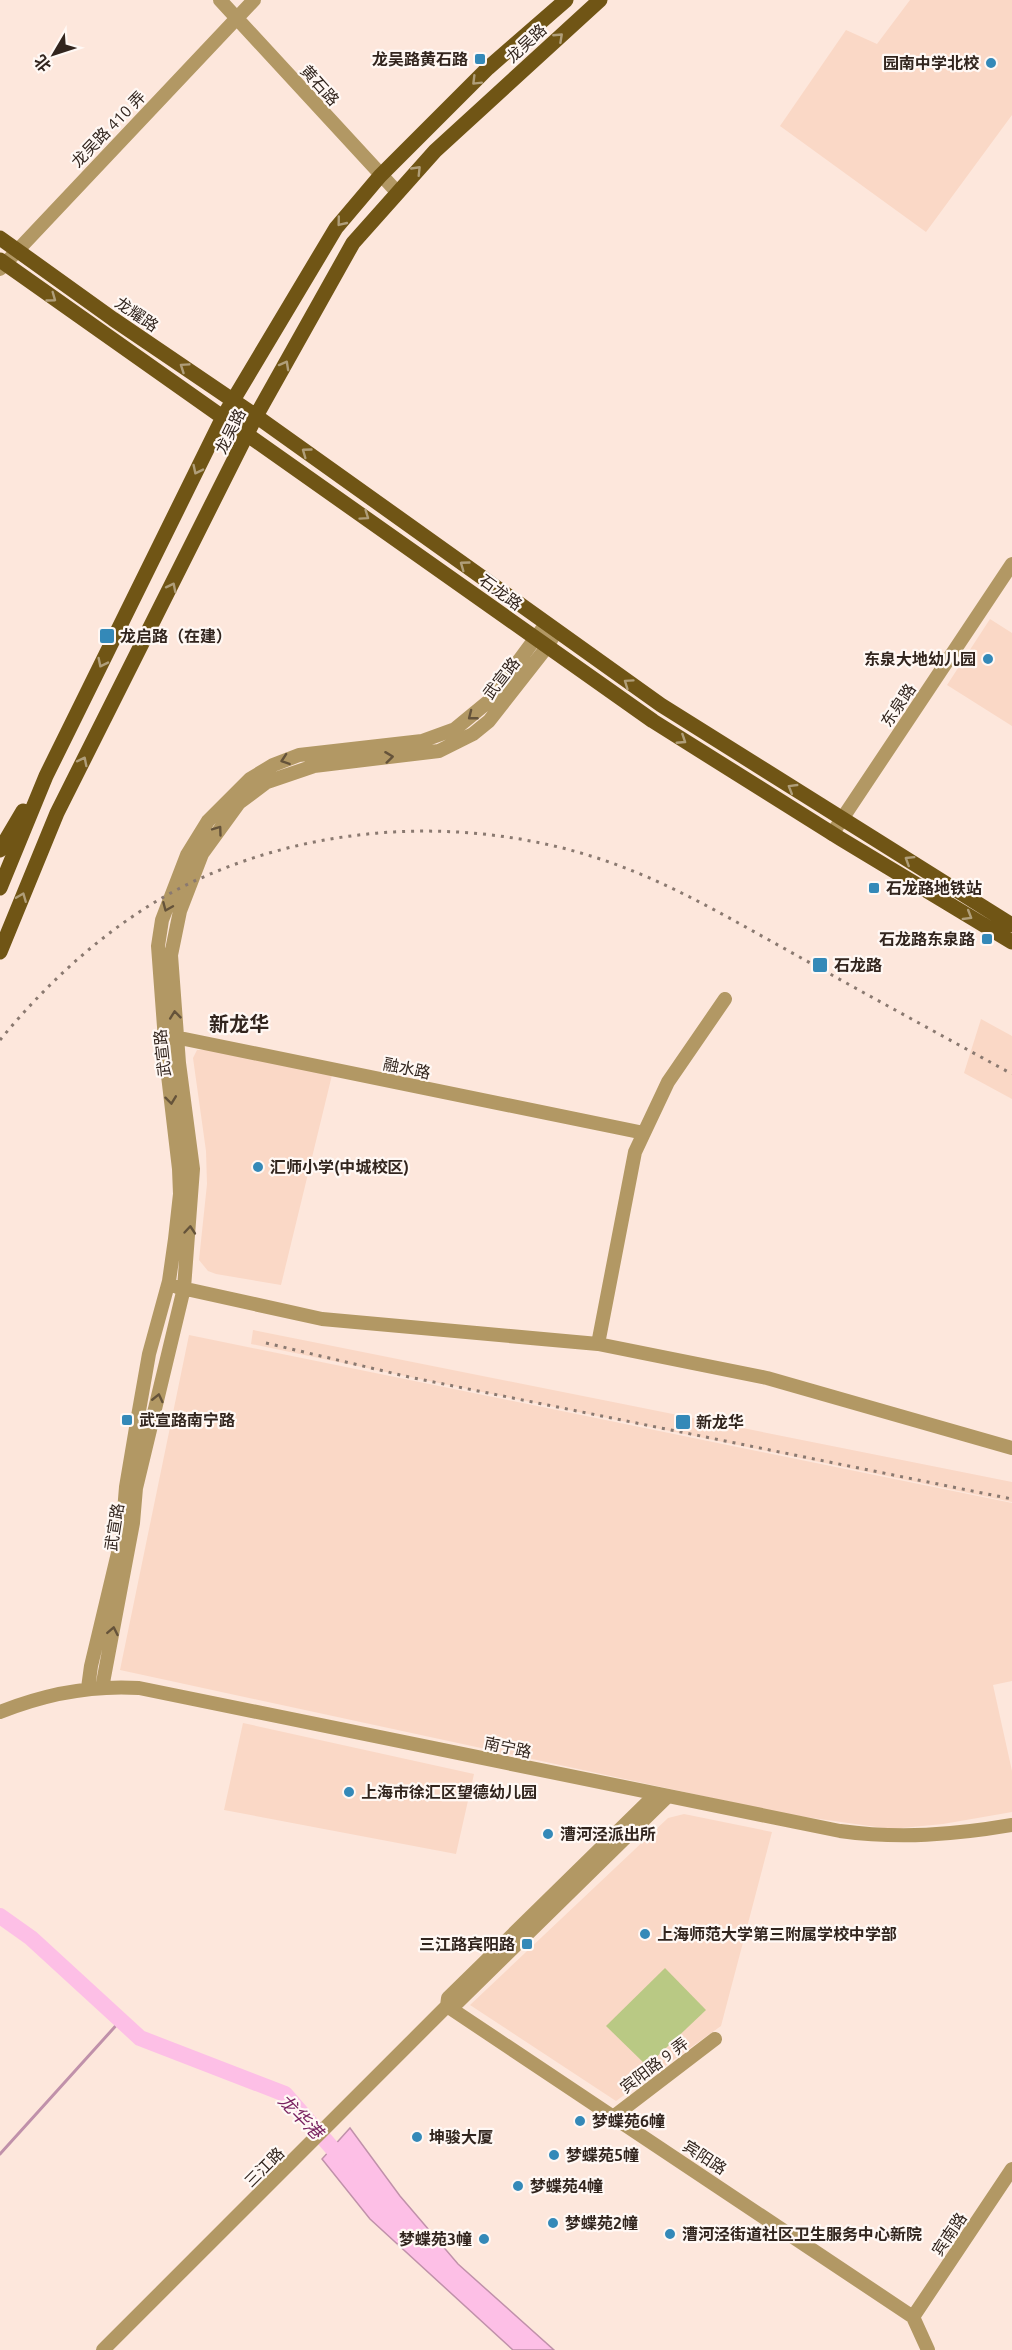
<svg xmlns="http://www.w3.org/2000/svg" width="1012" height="2350" font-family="Ubuntu,'Noto Sans SC',sans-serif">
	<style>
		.built { fill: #fad8c6 }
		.green { fill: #b9c984 }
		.water { fill: #fdbfe6; stroke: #c091aa; stroke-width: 1.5 }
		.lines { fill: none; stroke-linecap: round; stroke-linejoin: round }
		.stream { stroke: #c091aa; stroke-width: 3 }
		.river { stroke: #fdbfe6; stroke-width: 16 }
		.minor { stroke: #b29864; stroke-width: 14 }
		.major { stroke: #705515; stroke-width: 15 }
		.rail { stroke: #8a7970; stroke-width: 3; stroke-dasharray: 3 6; stroke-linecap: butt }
		.oneway { stroke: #b09e79 }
		.oneway2 { stroke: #65533a }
		.poi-dot { fill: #3489b8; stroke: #fff8f4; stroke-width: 2 }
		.labels { text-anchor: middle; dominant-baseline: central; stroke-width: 4.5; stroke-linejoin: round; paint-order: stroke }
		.street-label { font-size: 16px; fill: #32251e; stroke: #fff8f4 }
		.poi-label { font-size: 16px; font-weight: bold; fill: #32251e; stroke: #fff8f4; text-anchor: start }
		.water-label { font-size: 18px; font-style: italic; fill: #792361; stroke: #fff8f4 }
		.quarter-label { font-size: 20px; font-weight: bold; fill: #32251e; stroke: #fff8f4 }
	</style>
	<rect width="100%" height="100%" fill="#fde7dc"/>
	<path class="built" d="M910,0H1012V115L926,232L780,126L846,30L877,44Z
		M990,619L1012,633V726L947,685Z
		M981,1019L1012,1036V1099L964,1073Z
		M197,1050H209L332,1075L281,1285L216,1274L208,1271L199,1260L207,1184L206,1151L193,1058Z
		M253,1330L1012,1482V1502L251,1344Z
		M189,1335L1012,1503V1681L993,1685L1012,1771V1812L943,1824L891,1829L791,1815L120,1670Z
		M243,1723L474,1774L456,1854L224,1810Z
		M684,1814L772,1832L721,2026L616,2101L470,2005L668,1818Z"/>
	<path class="green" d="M665,1968L706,2010L647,2066L606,2026Z"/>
	<path class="water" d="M350,2128L400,2196L458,2264L554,2350H513L370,2219L322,2159Z"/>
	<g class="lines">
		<path class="stream" d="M0,2154L121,2020"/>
		<path class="river" d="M0,1916L31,1938L140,2038L285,2094L346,2164"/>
		<path class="minor" d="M220,0L397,192
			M0,269L254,0
			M832,834L1012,564
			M170,1036L644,1133
			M177,1287L322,1319L598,1344L767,1378L1012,1448
			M598,1344L635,1152L668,1082L725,999
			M88,1688L91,1666L122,1536L126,1487L137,1422L149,1354L169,1281L175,1239L180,1194L179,1169L167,1067L158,946L162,920L187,855L208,821L250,779L273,765L299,755L422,741L455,729L489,701L546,624
			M102,1688L133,1523L136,1488L184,1288L193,1169L179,1063L171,955L180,911L202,854L239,803L267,782L314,766L439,751L473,734L489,721L547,647L556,631
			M0,1712C45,1694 91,1685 139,1688L840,1831C899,1839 954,1835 1012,1825
			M447,2006L913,2317L928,2350
			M447,2006L456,2004L668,1796
			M613,2117L715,2039
			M913,2317L1012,2169
			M103,2350L447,2006L448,1998L656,1794"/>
		<path class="major" d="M0,238L113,319L256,416L661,705L1012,925
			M0,260L653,721L841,839L1012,942
			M0,850L23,811
			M0,888L46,776L223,417L336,228L380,176L488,68L566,0
			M0,952L57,813L256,416L353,243L435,151L600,0"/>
		<path class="rail" d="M0,1040C55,973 127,909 208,875C333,821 481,817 609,862C672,884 729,918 787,950C862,992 937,1033 1012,1074
			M266,1343L409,1377L1012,1499"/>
	</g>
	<defs><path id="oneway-chevron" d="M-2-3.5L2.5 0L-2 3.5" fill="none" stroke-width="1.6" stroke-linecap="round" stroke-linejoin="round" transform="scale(1.5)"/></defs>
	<g class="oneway">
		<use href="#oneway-chevron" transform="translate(559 37) rotate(-43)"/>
		<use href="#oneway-chevron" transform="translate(476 81) rotate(135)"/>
		<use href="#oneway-chevron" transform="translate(417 170) rotate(-46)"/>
		<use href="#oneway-chevron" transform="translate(341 222) rotate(129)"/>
		<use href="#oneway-chevron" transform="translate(52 298) rotate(36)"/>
		<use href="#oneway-chevron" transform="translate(285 365) rotate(-61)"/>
		<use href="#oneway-chevron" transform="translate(184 367) rotate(-146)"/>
		<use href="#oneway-chevron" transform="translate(306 452) rotate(-144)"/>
		<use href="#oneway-chevron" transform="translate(197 470) rotate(116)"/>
		<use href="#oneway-chevron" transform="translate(365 516) rotate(35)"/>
		<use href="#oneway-chevron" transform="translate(464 565) rotate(-144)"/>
		<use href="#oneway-chevron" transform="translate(172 587) rotate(-63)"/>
		<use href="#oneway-chevron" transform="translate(102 663) rotate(116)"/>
		<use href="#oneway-chevron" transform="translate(628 683) rotate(-145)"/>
		<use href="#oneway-chevron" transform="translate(682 740) rotate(33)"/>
		<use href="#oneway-chevron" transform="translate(83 761) rotate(-63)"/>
		<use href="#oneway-chevron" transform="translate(792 788) rotate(-149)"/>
		<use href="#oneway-chevron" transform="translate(909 860) rotate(-148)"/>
		<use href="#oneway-chevron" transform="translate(22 897) rotate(-68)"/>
		<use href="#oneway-chevron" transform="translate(968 916) rotate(31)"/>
	</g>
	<g class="oneway2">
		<use href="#oneway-chevron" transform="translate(472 716) rotate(142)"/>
		<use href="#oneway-chevron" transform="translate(389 757) rotate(-7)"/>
		<use href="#oneway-chevron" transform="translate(285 760) rotate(161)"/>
		<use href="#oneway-chevron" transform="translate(218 830) rotate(-54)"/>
		<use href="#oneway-chevron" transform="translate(167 907) rotate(113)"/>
		<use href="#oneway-chevron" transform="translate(175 1015) rotate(-96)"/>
		<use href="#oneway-chevron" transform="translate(171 1100) rotate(83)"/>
		<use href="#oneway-chevron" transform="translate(190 1230) rotate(-85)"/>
		<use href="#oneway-chevron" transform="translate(158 1398) rotate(-77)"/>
		<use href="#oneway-chevron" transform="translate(113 1631) rotate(-79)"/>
	</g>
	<g class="poi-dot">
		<rect x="474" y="53" width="12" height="12" rx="3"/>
		<circle cx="991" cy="63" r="6"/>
		<rect x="99" y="628" width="16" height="16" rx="3"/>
		<circle cx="988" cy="659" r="6"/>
		<rect x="868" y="882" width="12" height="12" rx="3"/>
		<rect x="981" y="933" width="12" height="12" rx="3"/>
		<rect x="812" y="957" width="16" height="16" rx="3"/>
		<circle cx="258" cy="1167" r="6"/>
		<rect x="121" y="1414" width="12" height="12" rx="3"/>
		<rect x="675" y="1414" width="16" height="16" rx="3"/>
		<circle cx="349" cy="1792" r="6"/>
		<circle cx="548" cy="1834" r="6"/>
		<circle cx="645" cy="1934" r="6"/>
		<rect x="521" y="1938" width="12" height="12" rx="3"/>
		<circle cx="580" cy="2121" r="6"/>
		<circle cx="417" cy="2137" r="6"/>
		<circle cx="554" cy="2155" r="6"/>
		<circle cx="518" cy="2186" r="6"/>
		<circle cx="553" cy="2223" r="6"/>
		<circle cx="670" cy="2234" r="6"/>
		<circle cx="484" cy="2239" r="6"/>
	</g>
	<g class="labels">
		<g class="street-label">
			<text transform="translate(526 43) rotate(-43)">龙吴路</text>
			<text transform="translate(320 85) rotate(48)">黄石路</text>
			<text transform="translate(108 129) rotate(-46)">龙吴路 410 弄</text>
			<text transform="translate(137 314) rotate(34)">龙耀路</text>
			<text transform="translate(230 431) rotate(-64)">龙吴路</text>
			<text transform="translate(501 592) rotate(36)">石龙路</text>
			<text transform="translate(501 678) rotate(-52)">武宣路</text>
			<text transform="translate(898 705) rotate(-56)">东泉路</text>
			<text transform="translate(162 1053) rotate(-96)">武宣路</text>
			<text transform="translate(407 1068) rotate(12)">融水路</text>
			<text transform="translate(114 1527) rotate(-81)">武宣路</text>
			<text transform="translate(508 1747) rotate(12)">南宁路</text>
			<text transform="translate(654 2065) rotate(-37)">宾阳路 9 弄</text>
			<text transform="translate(705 2157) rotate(33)">宾阳路</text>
			<text transform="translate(264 2167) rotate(-45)">三江路</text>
			<text transform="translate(949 2234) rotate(-56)">宾南路</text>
		</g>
		<g class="poi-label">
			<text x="468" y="59" text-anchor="end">龙吴路黄石路</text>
			<text x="979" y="63" text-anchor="end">园南中学北校</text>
			<text x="120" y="636">龙启路（在建）</text>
			<text x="976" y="659" text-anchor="end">东泉大地幼儿园</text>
			<text x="886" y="888">石龙路地铁站</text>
			<text x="975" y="939" text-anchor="end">石龙路东泉路</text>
			<text x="834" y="965">石龙路</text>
			<text x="270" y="1167">汇师小学(中城校区)</text>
			<text x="139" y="1420">武宣路南宁路</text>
			<text x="696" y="1422">新龙华</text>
			<text x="361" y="1792">上海市徐汇区望德幼儿园</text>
			<text x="560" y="1834">漕河泾派出所</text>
			<text x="657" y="1934">上海师范大学第三附属学校中学部</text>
			<text x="515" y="1944" text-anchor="end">三江路宾阳路</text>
			<text x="592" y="2121">梦蝶苑6幢</text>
			<text x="429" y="2137">坤骏大厦</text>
			<text x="566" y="2155">梦蝶苑5幢</text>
			<text x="530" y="2186">梦蝶苑4幢</text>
			<text x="565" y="2223">梦蝶苑2幢</text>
			<text x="682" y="2234">漕河泾街道社区卫生服务中心新院</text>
			<text x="472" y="2239" text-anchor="end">梦蝶苑3幢</text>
		</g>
		<g class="water-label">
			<text transform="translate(301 2116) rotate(45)">龙华港</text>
		</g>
		<g class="quarter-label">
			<text x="239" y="1023">新龙华</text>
		</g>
	</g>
	<g transform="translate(54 54) rotate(231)" stroke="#fff8f4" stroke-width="4.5" paint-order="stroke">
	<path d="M0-4.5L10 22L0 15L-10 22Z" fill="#32251e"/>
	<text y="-9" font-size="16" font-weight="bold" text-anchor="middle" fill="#32251e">北</text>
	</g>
</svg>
